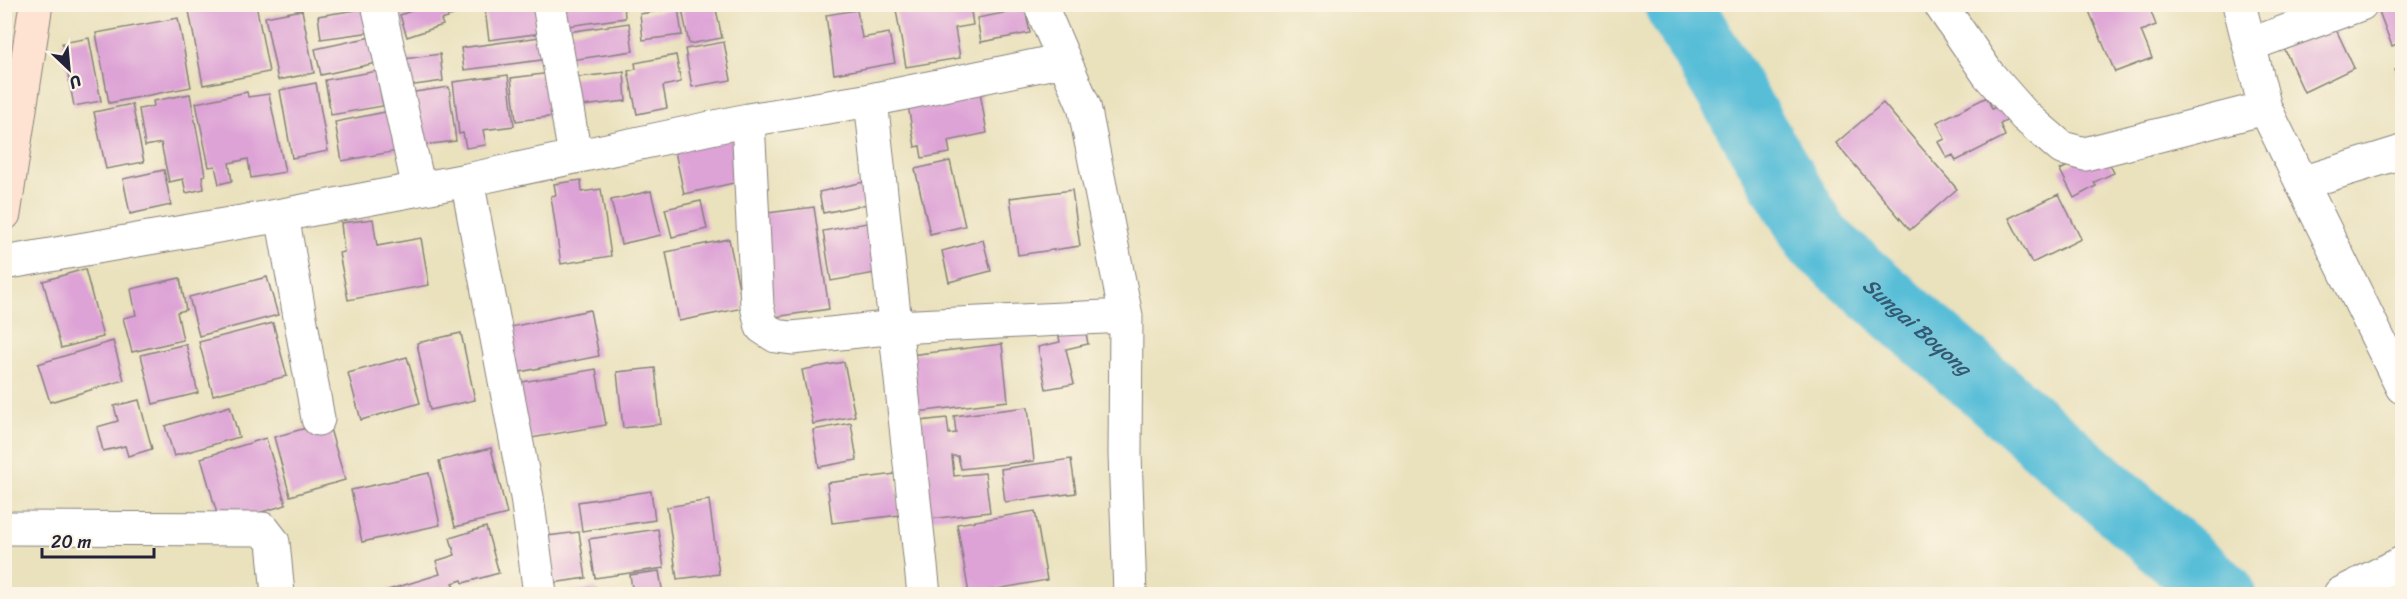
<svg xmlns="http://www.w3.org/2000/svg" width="2407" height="599" font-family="Sriracha,sans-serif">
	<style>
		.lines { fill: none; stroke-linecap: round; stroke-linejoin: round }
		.river { stroke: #59bed8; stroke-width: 68 }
		.building { fill: #dda2d6 }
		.street-casing { stroke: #86827c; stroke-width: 35 }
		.secondary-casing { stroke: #86827c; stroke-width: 35 }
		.street { stroke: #fff; stroke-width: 33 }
		.secondary { stroke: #fee3d2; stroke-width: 33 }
		.labels { text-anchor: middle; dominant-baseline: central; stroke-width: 5; stroke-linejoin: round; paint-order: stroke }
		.water-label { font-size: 21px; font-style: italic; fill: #355972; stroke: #fcf5e5 }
	</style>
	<rect width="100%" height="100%" fill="#fcf5e5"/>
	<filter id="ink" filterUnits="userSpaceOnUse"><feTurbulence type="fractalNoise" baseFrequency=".0167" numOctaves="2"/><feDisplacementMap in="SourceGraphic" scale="12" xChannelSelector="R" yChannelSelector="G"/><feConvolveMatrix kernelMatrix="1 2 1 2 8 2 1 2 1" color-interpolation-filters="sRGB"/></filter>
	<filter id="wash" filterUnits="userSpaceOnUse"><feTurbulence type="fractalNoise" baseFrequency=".008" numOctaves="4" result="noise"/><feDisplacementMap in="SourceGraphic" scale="24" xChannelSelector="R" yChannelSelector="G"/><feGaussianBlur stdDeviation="1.35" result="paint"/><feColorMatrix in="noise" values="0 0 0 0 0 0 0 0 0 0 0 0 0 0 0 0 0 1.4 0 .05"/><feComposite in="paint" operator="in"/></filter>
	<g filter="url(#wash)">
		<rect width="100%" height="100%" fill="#eae1bd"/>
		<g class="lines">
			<path class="river" id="s1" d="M1678,4L1818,240L2222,594"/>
		</g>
		<g id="blocks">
			<path class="building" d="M220,4H256L269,72L203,85L189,11Z
				M347,4H362V5L349,10Z
				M409,4H444L448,18L441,20L443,25L407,37L400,15L411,11Z
				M446,4H482V5L450,16Z
				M523,4H539L542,33L489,40L485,10Z
				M558,4H624L625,18L561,27Z
				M681,4H715L722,38L689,44Z
				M813,4H841V6L814,10Z
				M895,4H970L973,25L955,28L960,58L906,67Z
				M2086,4H2148L2156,25L2141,31L2152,58L2115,72Z
				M2381,4H2402V42L2392,46L2377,6Z
				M369,8L372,32L321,39L318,16Z
				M678,8L682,35L643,40L640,14Z
				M1025,9L1030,33L981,42L977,18Z
				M302,10L314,73L278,80L265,17Z
				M857,10L862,38L889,33L895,63L834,74L826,15Z
				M178,18L191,87L109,103L96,33Z
				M629,23L633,51L571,60L568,32Z
				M2334,25L2354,68L2304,92L2284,48Z
				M376,36L381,62L321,75L315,49Z
				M547,36L549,59L464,70L461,48Z
				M89,38L101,101L74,106L62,43Z
				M724,42L731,80L692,87L685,49Z
				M440,54L443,81L401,87L397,60Z
				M676,55L681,82L663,86L667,108L637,114L628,71L636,69L635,63Z
				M2402,67V90L2395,70Z
				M377,71L383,106L331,115L325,80Z
				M559,72L564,115L516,121L511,78Z
				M624,72L626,101L573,107L570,78Z
				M508,75L514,126L483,130L486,145L466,148L463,133L459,134L453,82Z
				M316,83L328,151L292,158L280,90Z
				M449,87L456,141L415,146L408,93Z
				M247,92L248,97L269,94L285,172L251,178L248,159L229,163L232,181L219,184L215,166L209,167L196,103Z
				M980,92L987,133L948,141L950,153L922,158L920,146L915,147L908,105Z
				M190,94L205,175L202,176L204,189L186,193L183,179L169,182L161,143L145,146L139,109L154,106L153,101Z
				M1987,97L1992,109L2002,104L2010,119L2000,124L2005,136L1956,161L1953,155L1947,158L1938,142L1945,139L1937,122Z
				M1883,103L1957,189L1910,230L1836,143Z
				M132,104L144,162L106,169L94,112Z
				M395,110L403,150L342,161L335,122Z
				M733,134L743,181L684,194L674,147Z
				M2106,156L2114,173L2094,182L2096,186L2074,198L2060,170L2083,158Z
				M950,161L965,226L930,234L915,169Z
				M164,170L171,205L130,214L123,179Z
				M581,180L582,192L601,189L611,256L561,264L551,196L556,195L554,184Z
				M864,182L868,204L823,213L819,192Z
				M1072,190L1080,246L1018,255L1010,198Z
				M651,191L661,235L621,244L611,200Z
				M2059,194L2081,239L2032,263L2009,218Z
				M701,201L707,229L672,237L665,209Z
				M814,207L829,309L775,317L760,214Z
				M373,219L377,246L421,238L429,285L348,300L339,253L344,252L341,223Z
				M872,222L881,272L831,281L823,231Z
				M729,239L743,308L679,321L666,252Z
				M983,240L991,271L949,282L942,251Z
				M85,269L103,337L61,348L43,281Z
				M267,277L278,315L199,336L189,297Z
				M180,278L186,310L177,312L183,340L132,352L123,318L136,315L131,289Z
				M590,310L599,356L515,373L506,328Z
				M273,323L287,376L213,395L199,342Z
				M1085,327L1088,344L1066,349L1074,384L1046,389L1038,347L1060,342L1058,332Z
				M461,333L475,400L430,410L417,343Z
				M113,341L124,380L50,402L38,364Z
				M186,344L198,393L153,404L141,355Z
				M1002,344L1008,401L917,412L910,355Z
				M407,357L420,403L361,420L348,373Z
				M844,362L855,416L813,424L802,370Z
				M655,368L661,424L623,428L617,372Z
				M596,369L606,425L526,439L516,383Z
				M139,400L152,449L128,456L125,446L103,451L97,427L118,421L114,406Z
				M230,406L239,437L174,456L165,426Z
				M1028,407L1034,461L961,469L958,456H952L954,476L985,473L990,512L930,519L919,421L947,418L949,434L956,433L954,416Z
				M328,422L345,480L290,496L274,437Z
				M851,423L857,460L819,467L813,430Z
				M266,438L286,505L220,524L201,458Z
				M491,448L507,514L455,527L439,461Z
				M1071,459L1076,493L1005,502L1001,469Z
				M429,473L440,525L362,542L351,490Z
				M895,474L900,515L832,523L827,483Z
				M651,491L655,520L582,531L578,502Z
				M709,500L719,574L677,579L667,507Z
				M1035,511L1047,580L969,594L957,524Z
				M486,527L499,573L463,583L462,580L453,583L455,590L438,594H386L385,591L440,574L436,561L455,555L450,538Z
				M658,529L664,568L595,578L589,539Z
				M579,532L586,578L546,584L539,537Z
				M659,571L663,594H633L630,575Z
				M596,587L597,594H554V593Z
				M32,591L91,592V594H32Z"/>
		</g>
	</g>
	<g filter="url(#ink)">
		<use href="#blocks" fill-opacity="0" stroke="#86827c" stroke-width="1.5"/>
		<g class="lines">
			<defs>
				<path id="street" d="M378,4L419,189
					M549,4L575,156
					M1040,4L1084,106L1126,316L1125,454L1130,594
					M1940,4L1988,74L2025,116L2062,148L2085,154L2265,108
					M2239,4L2265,108L2402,387
					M2249,45L2361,4
					M871,100L924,594
					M748,120L757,306L762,327L776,336L792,338L896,327L1126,316
					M467,180L527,497L540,594
					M2302,183L2402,152
					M282,215L318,419
					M4,263L282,215L467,180L748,120L871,100L1064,60
					M4,528L263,529L273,542L278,594
					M2340,594L2402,563"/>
				<path id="secondary" d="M4,214L36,4"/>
			</defs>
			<use href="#street" class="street-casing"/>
			<use href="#secondary" class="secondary-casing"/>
			<use href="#street" class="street"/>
			<use href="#secondary" class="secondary"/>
		</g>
	</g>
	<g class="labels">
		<g class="water-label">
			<text stroke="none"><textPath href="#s1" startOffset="406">Sungai Boyong</textPath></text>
		</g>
	</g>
	<rect width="2407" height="599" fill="none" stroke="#fcf5e5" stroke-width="24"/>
	<g transform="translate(69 69) rotate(154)" stroke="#fcf5e5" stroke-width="4.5" paint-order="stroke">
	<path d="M0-4.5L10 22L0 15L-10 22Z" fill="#22223b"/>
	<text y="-9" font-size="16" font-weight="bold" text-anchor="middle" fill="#22223b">U</text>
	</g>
	<path d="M42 548v9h112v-9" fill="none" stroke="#22223b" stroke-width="3"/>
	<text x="51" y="548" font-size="18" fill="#22223b" stroke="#fcf5e5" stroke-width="4.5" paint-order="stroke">20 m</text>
</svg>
